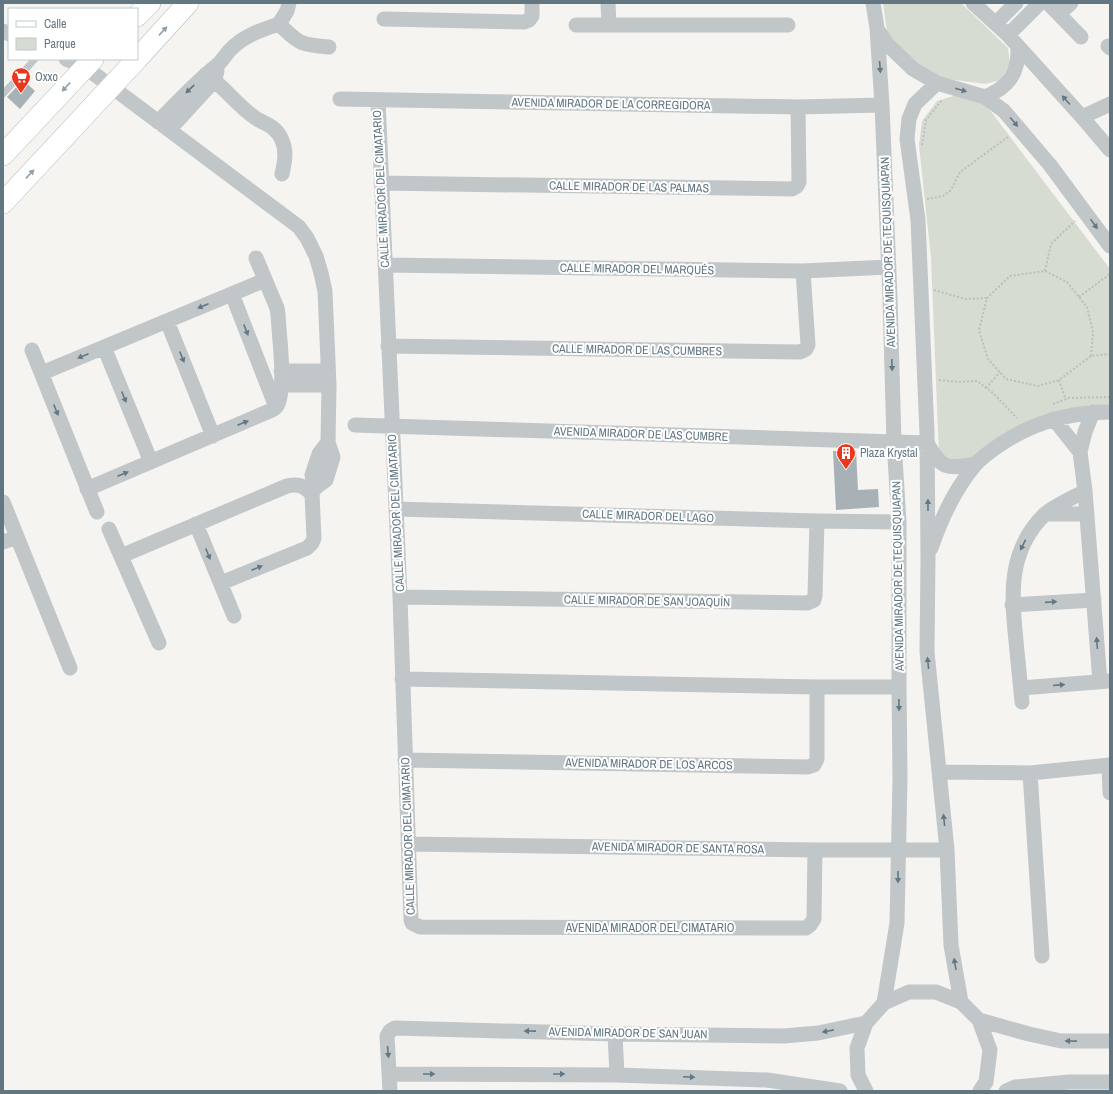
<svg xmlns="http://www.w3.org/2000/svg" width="1113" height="1094" font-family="'Archivo Narrow',sans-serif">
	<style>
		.green { fill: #d6dcd1 }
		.building { fill: #a8b1b5 }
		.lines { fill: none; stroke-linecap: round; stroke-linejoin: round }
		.secondary-casing { stroke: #b3babd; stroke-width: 22 }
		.path { stroke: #bbbebf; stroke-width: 2; stroke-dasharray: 2 2; stroke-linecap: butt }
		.lane { stroke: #c1c6c8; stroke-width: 7 }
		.street { stroke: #c1c6c8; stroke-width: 15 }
		.secondary { stroke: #fff; stroke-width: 21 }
		.oneway { fill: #91a0a8 }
		.oneway2 { fill: #627782 }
		.labels { text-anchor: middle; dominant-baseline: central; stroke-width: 4; stroke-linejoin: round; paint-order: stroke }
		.poi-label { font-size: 12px; fill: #627782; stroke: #fff; text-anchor: start }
		.street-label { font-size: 12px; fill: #627782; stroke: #fff }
	</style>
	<rect width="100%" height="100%" fill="#f5f4f0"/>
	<path class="green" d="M883,3H961L1008,48L1010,64L1000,80L985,84L941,78L910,62L887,32Z
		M960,94L986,105L1110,269V407L1091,405L1022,424L967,465L939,456L931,258L919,145L922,121L937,101Z"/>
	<path class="building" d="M23,80L35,91L20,109L7,97Z
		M856,450L858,490L878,489L879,507L836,510L833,451Z"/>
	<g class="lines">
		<defs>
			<path id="secondary" d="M137,16L150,3
				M137,59L188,3
				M3,155L93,59
				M3,203L137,59"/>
		</defs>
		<use href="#secondary" class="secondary-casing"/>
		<path class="path" d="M922,145L926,120L942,100
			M927,199L943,196L951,190L960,172L1008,137
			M1045,271L1051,244L1075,221
			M934,290L965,299L987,298
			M1079,297L1110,274
			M1091,356L1093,332L1087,307L1067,282L1045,271L1010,276L987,298L979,330L988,359L1006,379L1038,386L1059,380L1091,356L1110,354
			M939,380L959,382L977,381L993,393L1017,418
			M1059,380L1066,400
			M986,388L1000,372
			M1053,404L1069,398L1110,397"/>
		<path class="lane" d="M3,94L35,59"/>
		<path class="street" d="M289,3L287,11L279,24C299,44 301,45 329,47
			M608,3L609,25
			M873,3L877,28L882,105L890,298L894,442L899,522V687L900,778L897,923L884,1003
			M973,3L1008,35L1082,117L1110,150
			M1048,3L1081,37
			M1059,14L1071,3
			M384,19L524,22L529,20L532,16V3
			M996,23L1016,3
			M576,25H788
			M877,29L888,45L913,69L937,83L985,97L1004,111L1050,165L1110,246
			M3,31L9,34
			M1008,35L1040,3
			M1108,46L1110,48
			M66,59L85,67L299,227L307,238L316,256L321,273L325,291L329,385L328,442L333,457L326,480L315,488L312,494L314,538L312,543L307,548L221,583
			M206,74C225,87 238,107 257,119C266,124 276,127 281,138C287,150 285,161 282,174
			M937,83L915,104L909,119L907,139L918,220L927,433L928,557L927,652L947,850L951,945L961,1002
			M985,97C1009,87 1019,73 1018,46
			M340,99L798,107L882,105
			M378,100L400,597L411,920L412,923L420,927L806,928L810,925L814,919L815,850
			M1082,117L1110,104
			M158,122C177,102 195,83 216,66C222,62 225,55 230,50C243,36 261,30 279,24
			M169,130L215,80L217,70
			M381,183L792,189L797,186L799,182L798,107
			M385,265L803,271L889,267
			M232,294L276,407
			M167,321L213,436
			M388,346L800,352L806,349L808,345L803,271
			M104,347L151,462
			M32,350L97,512
			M281,371H328
			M42,373L265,280
			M281,385H329
			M1093,412L1085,432L1080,452L1085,491L1100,682
			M1054,419L1080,452
			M355,425L927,443C942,470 947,469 976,464
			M315,488L312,475L319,454L328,442
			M87,489L272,410C274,409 277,407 278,404C286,384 279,337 278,314L277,308L256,258
			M3,502L70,668
			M396,509L817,521L899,522
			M1047,514H1087
			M196,524L234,616
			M109,529L159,643
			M3,542L17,537
			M931,548C941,519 955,489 975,465C982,457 992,450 1001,444C1034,422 1070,412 1110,412
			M121,556L287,486C298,483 304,486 312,494
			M400,597L807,603L814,600L815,596L817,521
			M1012,605L1094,600
			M402,679L817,687H899
			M1021,688L1109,681
			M1022,702C1020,681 1018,661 1016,641C1011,594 1008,550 1045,514C1054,506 1074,497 1085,491
			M405,760L808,767L814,765L817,759V687
			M1109,765L1110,793
			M939,772L1030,773L1110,765
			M1030,773L1042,956
			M408,844L815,850H947
			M979,1020L1029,1034L1061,1041H1110
			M615,1034L617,1075
			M390,1074L617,1075L767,1080L840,1091
			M390,1091L387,1036L390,1031L395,1028L615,1034L784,1036L818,1033L866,1023
			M866,1091L858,1075L857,1048L866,1023L884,1003L909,992H936L961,1002L979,1020L990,1050L986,1082L980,1091
			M1006,1091L1015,1087L1069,1082H1110"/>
		<use href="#secondary" class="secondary"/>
	</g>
	<defs><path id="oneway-solid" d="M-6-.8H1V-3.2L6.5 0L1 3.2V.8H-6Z"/></defs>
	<g class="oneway">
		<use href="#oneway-solid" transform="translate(163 31) rotate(-47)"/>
		<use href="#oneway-solid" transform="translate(66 87) rotate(133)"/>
		<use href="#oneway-solid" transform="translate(30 174) rotate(-47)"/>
	</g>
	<g class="oneway2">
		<use href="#oneway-solid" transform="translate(880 67) rotate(86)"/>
		<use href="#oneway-solid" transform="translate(190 89) rotate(136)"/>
		<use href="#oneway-solid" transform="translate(961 90) rotate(16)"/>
		<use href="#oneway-solid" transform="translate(1066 100) rotate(-132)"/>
		<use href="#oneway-solid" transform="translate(1014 122) rotate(50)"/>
		<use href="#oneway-solid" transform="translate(1094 224) rotate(54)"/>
		<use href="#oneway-solid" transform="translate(203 306) rotate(157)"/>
		<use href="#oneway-solid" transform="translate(246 330) rotate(69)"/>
		<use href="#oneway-solid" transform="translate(83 356) rotate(157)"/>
		<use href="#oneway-solid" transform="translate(182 357) rotate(68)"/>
		<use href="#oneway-solid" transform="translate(892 365) rotate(88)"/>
		<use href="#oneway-solid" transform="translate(124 397) rotate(68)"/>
		<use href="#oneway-solid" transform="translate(56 410) rotate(68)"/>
		<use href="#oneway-solid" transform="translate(243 423) rotate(-23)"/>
		<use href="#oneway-solid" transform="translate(123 474) rotate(-23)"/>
		<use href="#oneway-solid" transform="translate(928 505) rotate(-90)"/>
		<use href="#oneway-solid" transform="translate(1023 545) rotate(116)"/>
		<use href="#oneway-solid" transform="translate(208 554) rotate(68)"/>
		<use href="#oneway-solid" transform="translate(257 568) rotate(-22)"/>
		<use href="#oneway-solid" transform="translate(1051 602) rotate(-4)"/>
		<use href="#oneway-solid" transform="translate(1097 643) rotate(-94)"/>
		<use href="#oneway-solid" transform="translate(928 663) rotate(-96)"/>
		<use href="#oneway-solid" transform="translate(1059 685) rotate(-5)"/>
		<use href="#oneway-solid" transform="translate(899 705) rotate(89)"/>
		<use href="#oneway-solid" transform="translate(944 820) rotate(-96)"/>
		<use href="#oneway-solid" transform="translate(898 877) rotate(90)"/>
		<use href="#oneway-solid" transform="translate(955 964) rotate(-100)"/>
		<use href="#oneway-solid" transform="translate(530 1031) rotate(-179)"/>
		<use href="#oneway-solid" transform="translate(828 1031) rotate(169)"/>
		<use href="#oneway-solid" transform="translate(1071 1041) rotate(-179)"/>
		<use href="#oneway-solid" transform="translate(388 1052) rotate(86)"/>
		<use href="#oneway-solid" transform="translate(429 1074)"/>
		<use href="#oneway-solid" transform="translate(559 1074)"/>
		<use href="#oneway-solid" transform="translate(689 1077) rotate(2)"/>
	</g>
	<defs>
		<symbol id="supermarket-pin" viewBox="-11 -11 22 30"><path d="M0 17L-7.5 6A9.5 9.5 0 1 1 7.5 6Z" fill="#e8371d" stroke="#fff"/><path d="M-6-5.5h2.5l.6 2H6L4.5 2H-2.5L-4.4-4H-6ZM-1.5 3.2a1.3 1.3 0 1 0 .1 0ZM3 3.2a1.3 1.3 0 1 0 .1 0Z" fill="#fff"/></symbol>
		<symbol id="building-pin" viewBox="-11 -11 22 30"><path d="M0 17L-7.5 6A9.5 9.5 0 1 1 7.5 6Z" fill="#e8371d" stroke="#fff"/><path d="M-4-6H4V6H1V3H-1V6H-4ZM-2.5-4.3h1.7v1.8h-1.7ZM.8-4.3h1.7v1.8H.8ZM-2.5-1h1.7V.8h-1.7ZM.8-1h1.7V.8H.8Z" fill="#fff"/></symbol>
	</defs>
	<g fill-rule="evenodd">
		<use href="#supermarket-pin" x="10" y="66" width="22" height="30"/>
		<use href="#building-pin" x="835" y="442" width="22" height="30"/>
	</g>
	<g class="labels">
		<g class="poi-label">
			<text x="35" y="77">Oxxo</text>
			<text x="860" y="453">Plaza Krystal</text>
		</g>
		<g class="street-label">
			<text transform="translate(611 104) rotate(1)">AVENIDA MIRADOR DE LA CORREGIDORA</text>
			<text transform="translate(629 187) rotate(1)">CALLE MIRADOR DE LAS PALMAS</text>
			<text transform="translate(381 189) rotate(-93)">CALLE MIRADOR DEL CIMATARIO</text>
			<text transform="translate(888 252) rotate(-92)">AVENIDA MIRADOR DE TEQUISQUIAPAN</text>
			<text transform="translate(637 269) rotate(1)">CALLE MIRADOR DEL MARQUÉS</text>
			<text transform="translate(637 350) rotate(1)">CALLE MIRADOR DE LAS CUMBRES</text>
			<text transform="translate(641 434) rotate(2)">AVENIDA MIRADOR DE LAS CUMBRE</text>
			<text transform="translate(396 513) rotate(-93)">CALLE MIRADOR DEL CIMATARIO</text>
			<text transform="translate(648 516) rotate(2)">CALLE MIRADOR DEL LAGO</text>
			<text transform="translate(898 576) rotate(-91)">AVENIDA MIRADOR DE TEQUISQUIAPAN</text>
			<text transform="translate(647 601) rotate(1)">CALLE MIRADOR DE SAN JOAQUÍN</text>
			<text transform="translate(649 764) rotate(1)">AVENIDA MIRADOR DE LOS ARCOS</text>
			<text transform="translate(408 836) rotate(-92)">CALLE MIRADOR DEL CIMATARIO</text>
			<text transform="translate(678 848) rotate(1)">AVENIDA MIRADOR DE SANTA ROSA</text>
			<text x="650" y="928">AVENIDA MIRADOR DEL CIMATARIO</text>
			<text transform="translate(628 1033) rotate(1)">AVENIDA MIRADOR DE SAN JUAN</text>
		</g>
	</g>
	<rect width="1113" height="1094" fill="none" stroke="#627782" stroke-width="8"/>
	<rect x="8" y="8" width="130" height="52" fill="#ffffff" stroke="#c0c9cd"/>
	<rect x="16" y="21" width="20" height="6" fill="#ffffff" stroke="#c0c9cd"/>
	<text x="44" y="28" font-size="12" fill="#627782">Calle</text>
	<rect x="16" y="38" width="20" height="12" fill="#d6dcd1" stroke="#c0c9cd"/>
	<text x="44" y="48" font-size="12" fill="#627782">Parque</text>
</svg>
